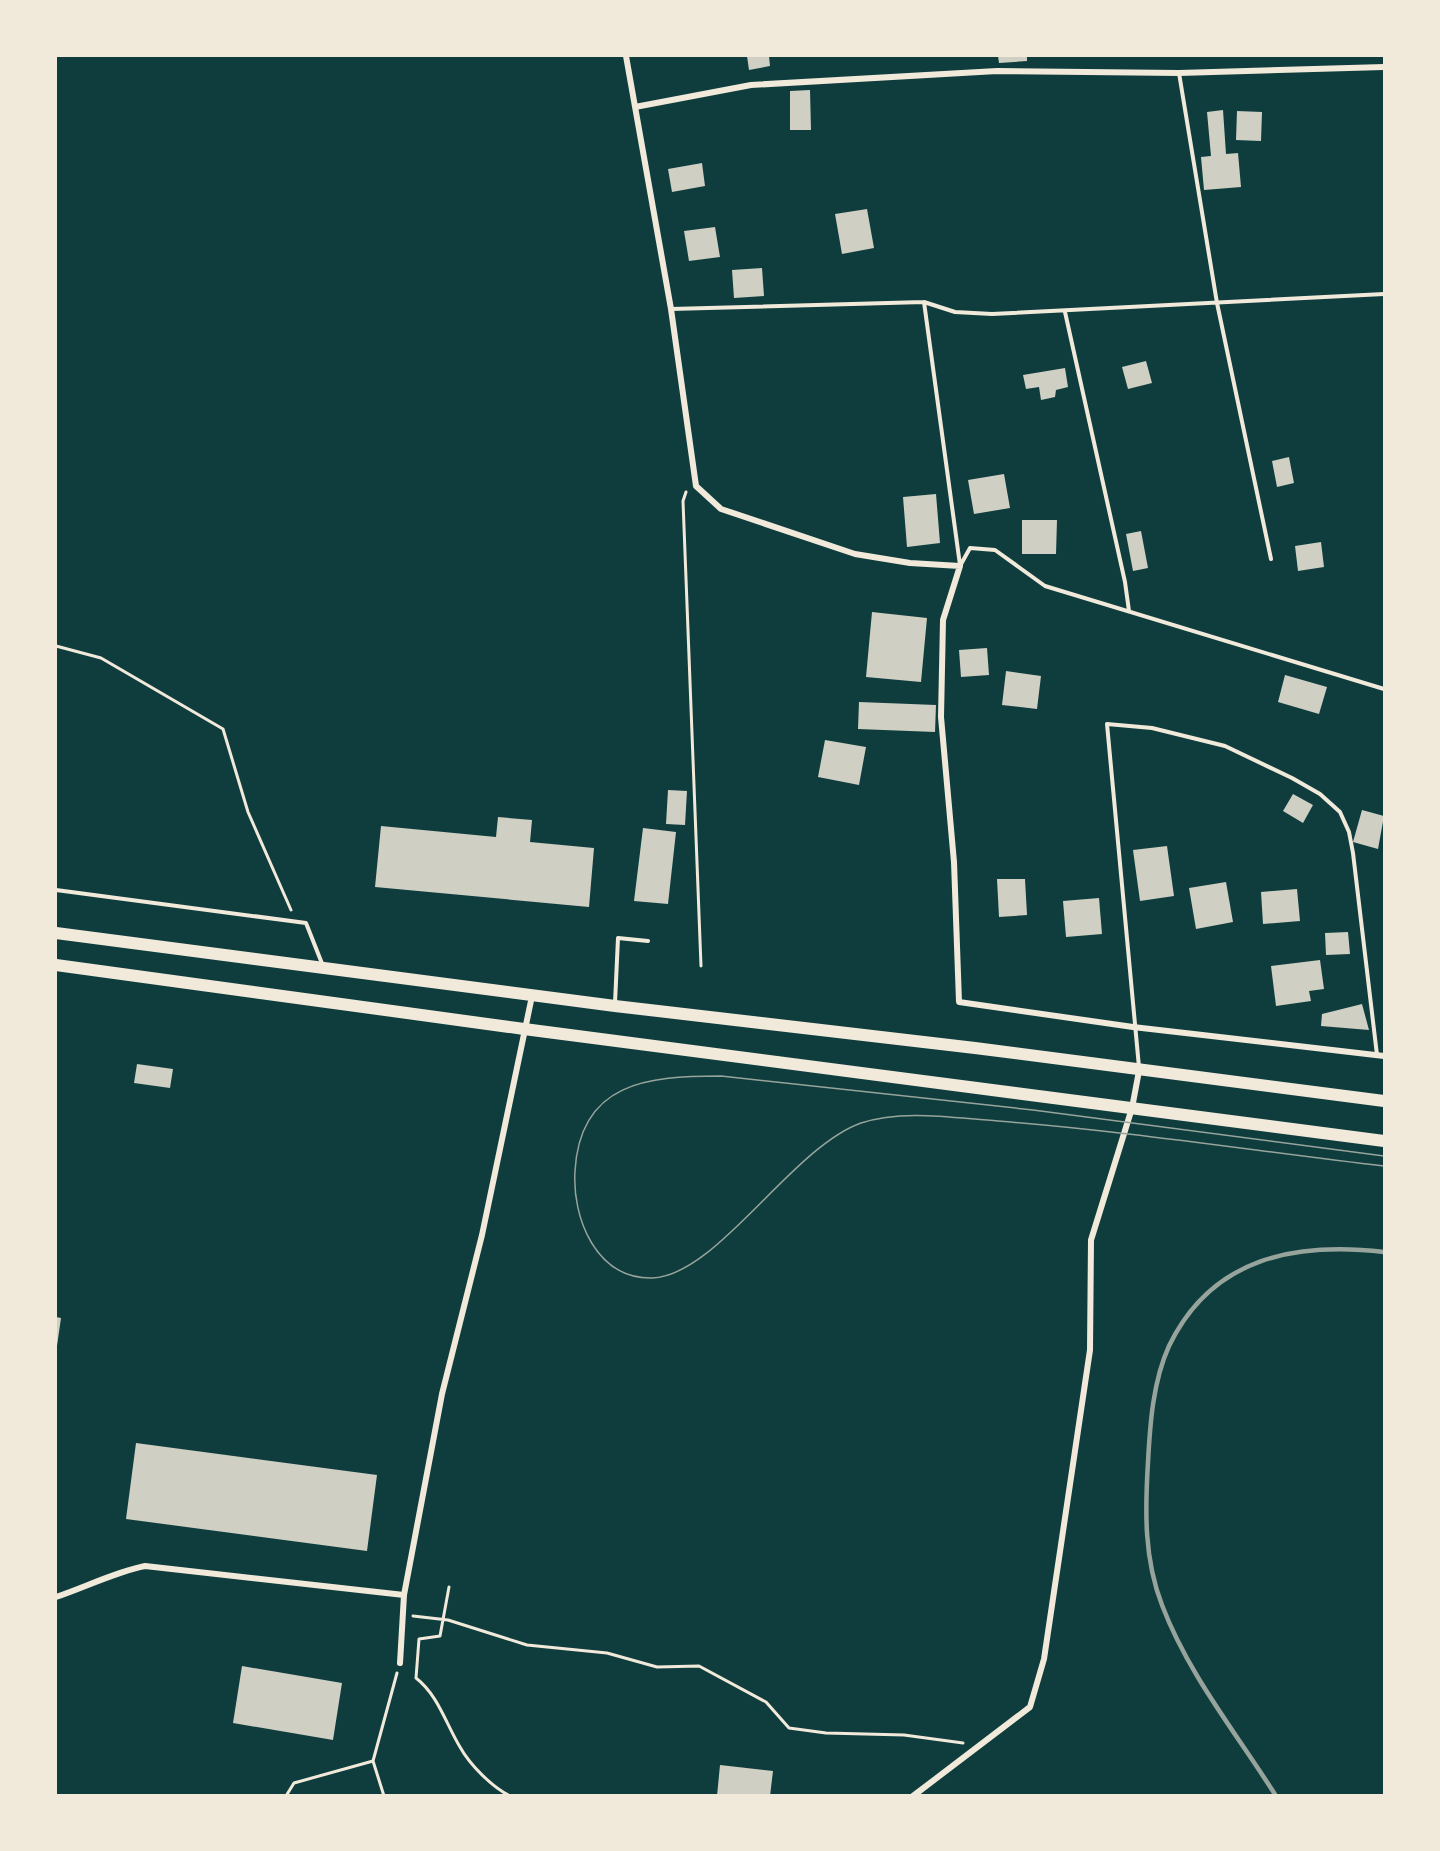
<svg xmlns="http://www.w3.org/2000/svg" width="1440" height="1851" font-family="Spectral,serif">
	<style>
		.building { fill: #cfcfc3 }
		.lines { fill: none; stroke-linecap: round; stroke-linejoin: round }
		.path { stroke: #f1e9da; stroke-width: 3 }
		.service { stroke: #f1e9da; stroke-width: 4 }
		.minor { stroke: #f1e9da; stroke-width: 6 }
		.primary { stroke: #f1e9da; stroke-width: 12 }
		.tram { stroke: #97a49c; stroke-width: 1.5 }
		.rail { stroke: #97a49c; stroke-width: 4.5 }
	</style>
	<rect width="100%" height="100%" fill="#0f3d3e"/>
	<path class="building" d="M747,56H769L770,66L749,70Z
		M998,56H1027V61L999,63Z
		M810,90L811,130H790V91Z
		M1223,110L1226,154L1238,153L1241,187L1204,190L1201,157L1211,156L1207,112Z
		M1237,111L1262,112L1261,141L1236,140Z
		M702,163L705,186L672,192L668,169Z
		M867,209L874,248L842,254L835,214Z
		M715,227L720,257L689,261L684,231Z
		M762,268L764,296L734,298L732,270Z
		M1146,361L1152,383L1128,389L1122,367Z
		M1065,368L1068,387L1056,390L1055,397L1041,400L1039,387L1026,389L1023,375Z
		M1289,457L1294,483L1277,487L1272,461Z
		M1004,474L1010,508L974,514L968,480Z
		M936,494L940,543L907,547L903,497Z
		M1022,520H1057L1056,554H1022Z
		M1141,531L1148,568L1133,571L1126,534Z
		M1321,542L1324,567L1298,571L1295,546Z
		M872,612L927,618L921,682L866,677Z
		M987,648L989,675L961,677L959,650Z
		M1006,671L1041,676L1037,709L1002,705Z
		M1285,675L1327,687L1319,714L1278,702Z
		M859,702L936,705L935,732L858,729Z
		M825,740L866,747L859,785L818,777Z
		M668,790L687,791L685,825L666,824Z
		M1293,794L1313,805L1303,823L1283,811Z
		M1362,810L1384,816L1378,849L1353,842Z
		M498,817L532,820L530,842L594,848L589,907L375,887L381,826L496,837Z
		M643,828L676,832L668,904L634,901Z
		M1167,846L1174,896L1140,901L1133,850Z
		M997,879H1025L1027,915L999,917Z
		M1226,882L1233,922L1196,929L1189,888Z
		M1297,889L1300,921L1263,924L1261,892Z
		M1099,898L1102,934L1066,937L1063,901Z
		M1348,932L1350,954L1326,955L1325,933Z
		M1320,960L1324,989L1309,991L1311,1001L1276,1006L1271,966Z
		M1362,1004L1369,1030L1321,1026L1322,1014Z
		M137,1064L173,1069L170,1088L134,1083Z
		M56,1317L61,1318L57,1346H56Z
		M136,1443L377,1475L367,1551L126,1519Z
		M242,1666L342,1683L333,1740L233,1723Z
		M720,1765L773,1771L770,1796H717Z"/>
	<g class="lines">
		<path class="path" d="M686,492L683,501L701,966
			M56,646L101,658L223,729L248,812L291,910
			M449,1587L440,1636L419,1639L416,1678C438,1695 446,1724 460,1747C470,1765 492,1787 510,1796
			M413,1616L448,1620L527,1645L607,1653L657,1667L699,1666L766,1702L789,1728L826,1733L904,1735L963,1743
			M286,1796L294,1783L373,1761
			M384,1796L373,1761L397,1673"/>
		<path class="service" d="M1179,73L1217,303L1271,559
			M924,302L960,565
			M671,309L924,302L955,312L992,314L1384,294
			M1065,312L1125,582L1129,611
			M960,566L970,548L995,550L1045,586L1384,689
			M56,890L306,923L323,966
			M615,1003L618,938L648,941
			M1139,1067L1107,724L1152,728L1225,746L1292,778L1320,794L1340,812L1349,832L1353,853L1377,1055"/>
		<path class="minor" d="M626,56L671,309L696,486L721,509L855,554L910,563L960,566L943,620L941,717L954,862L959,1002L1133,1027L1384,1056
			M635,107L751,85L997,71L1179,73L1384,67
			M56,1597C86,1587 115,1572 145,1566L404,1595
			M400,1663L404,1595L442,1394L482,1235L532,996
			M913,1796L1030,1707L1044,1659L1090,1350L1091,1240L1132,1108L1139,1071"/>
		<path class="primary" d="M56,933L615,1006L975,1048L1384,1101
			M56,965L524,1029L1384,1141"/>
		<path class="tram" d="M1384,1156L1033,1110L721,1076C648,1076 580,1082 575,1171C572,1218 596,1279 652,1278C717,1276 791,1148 861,1123C903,1109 954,1118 998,1121C1127,1131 1256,1151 1384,1166"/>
		<path class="rail" d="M1276,1796C1237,1734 1188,1674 1162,1605C1144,1559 1145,1511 1148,1462C1150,1424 1153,1381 1169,1346C1212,1257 1295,1242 1384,1252"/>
	</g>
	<rect width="1440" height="1851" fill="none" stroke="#f1e9da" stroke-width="114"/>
</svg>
